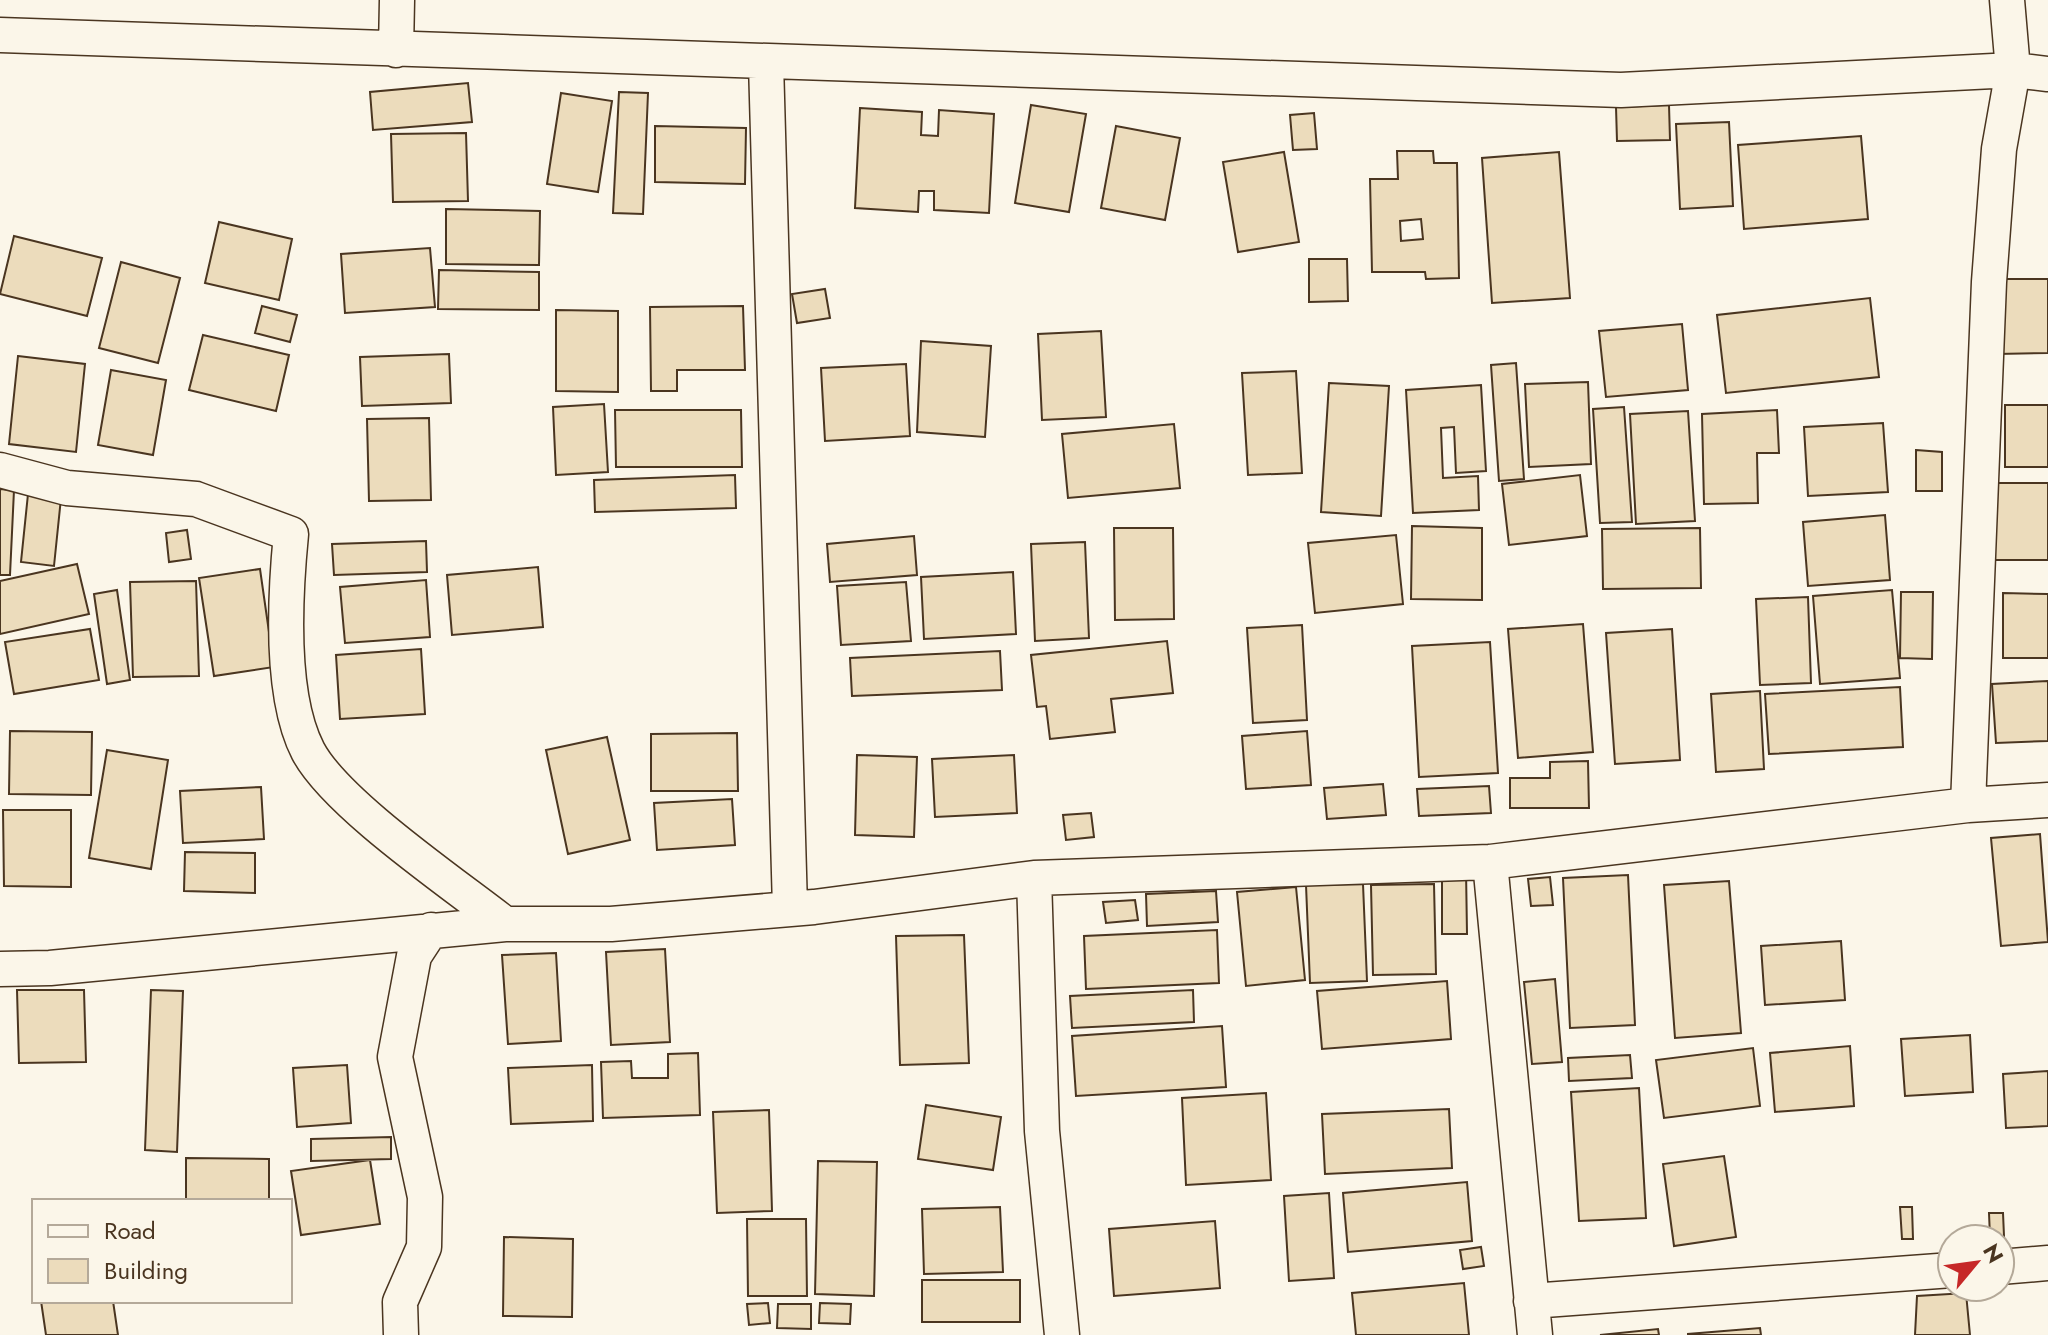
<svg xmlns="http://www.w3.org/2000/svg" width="2048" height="1335" font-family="Jost,sans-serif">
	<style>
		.building { fill: #ecdcbc; stroke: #4a3520; stroke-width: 2; fill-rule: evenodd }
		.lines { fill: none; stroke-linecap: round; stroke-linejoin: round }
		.minor-casing { stroke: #4a3520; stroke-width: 37 }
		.minor { stroke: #fbf6e9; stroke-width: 34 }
	</style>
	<rect width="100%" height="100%" fill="#fbf6e9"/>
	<path class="building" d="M468,83L472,122L373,130L370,92Z
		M619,92L648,93L643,214L613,213Z
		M561,93L612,101L598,192L547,184Z
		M1031,105L1086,114L1069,212L1015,203Z
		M1669,105L1670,140L1617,141L1616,107Z
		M860,108L922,112L921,135L938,136L939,110L994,114L989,213L934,210V191H919L918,212L855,208Z
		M1314,113L1317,149L1293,150L1290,115Z
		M1729,122L1733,206L1680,209L1676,124Z
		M655,126L746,128L745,184L655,182Z
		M1116,126L1180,138L1165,220L1101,208Z
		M466,133L468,201L393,202L391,134Z
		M1861,136L1868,219L1744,229L1738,145Z
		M1397,151H1433L1434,163H1457L1459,278L1426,279L1425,272H1372L1370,179H1398ZM1421,219L1423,239L1401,241L1400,221Z
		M1284,152L1299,242L1238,252L1223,162Z
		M1559,152L1570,298L1492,303L1482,158Z
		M446,209L540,211L539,265L446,264Z
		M219,222L292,239L279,300L205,283Z
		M14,236L102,258L87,316L0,294Z
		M430,248L435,307L345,313L341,254Z
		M1309,259H1347L1348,301L1309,302Z
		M121,262L180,278L158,363L99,348Z
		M439,270L539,272V310L438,309Z
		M1996,279H2048V353L1997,354Z
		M825,289L830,318L797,323L792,294Z
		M1870,298L1879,377L1726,393L1717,315Z
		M262,306L297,315L290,342L255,333Z
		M743,306L745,370H677V391H651L650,307Z
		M556,310L618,311V392L556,391Z
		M1682,324L1688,390L1606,397L1599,331Z
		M1101,331L1106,417L1042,420L1038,334Z
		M203,335L289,355L276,411L189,390Z
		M921,341L991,346L985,437L917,432Z
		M449,354L451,403L362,406L360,357Z
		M18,356L85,364L76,452L9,444Z
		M1516,363L1524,479L1499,481L1491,365Z
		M906,364L910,436L825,441L821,368Z
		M111,370L166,380L153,455L98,445Z
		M1296,371L1302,473L1248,475L1242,373Z
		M1588,382L1591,464L1529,467L1525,384Z
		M1329,383L1389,386L1381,516L1321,512Z
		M1481,385L1486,471L1456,473L1454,427L1441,428L1443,478L1478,476L1479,510L1413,513L1406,390Z
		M604,404L608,472L556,475L553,407Z
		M2005,405H2048V467H2005Z
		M1624,407L1632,522L1600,523L1593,409Z
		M615,410H741L742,467H616Z
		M1777,410L1779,453H1757L1758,503L1704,504L1702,414Z
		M1688,411L1695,521L1636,524L1630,414Z
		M429,418L431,500L369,501L367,419Z
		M1883,423L1888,492L1808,496L1804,427Z
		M1174,424L1180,488L1068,498L1062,434Z
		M1916,450L1942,452V491H1916Z
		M735,475L736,508L595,512L594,480Z
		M1580,475L1587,536L1509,545L1502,484Z
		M1994,483H2048V560H1994Z
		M0,489L14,490L10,575H0Z
		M28,494L61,498L54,566L21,562Z
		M1885,515L1890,580L1808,586L1803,522Z
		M1412,526L1482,528V600L1411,599Z
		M1114,528H1173L1174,619L1115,620Z
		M1700,528L1701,588L1603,589L1602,529Z
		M187,530L191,559L169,562L166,533Z
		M1396,535L1403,604L1315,613L1308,543Z
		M914,536L917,575L830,582L827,544Z
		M426,541L427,572L334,575L332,544Z
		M1085,542L1089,638L1035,641L1031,544Z
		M77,564L89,614L0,634V581Z
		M538,567L543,627L452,635L447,575Z
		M260,569L274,667L214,676L199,578Z
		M1013,572L1016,634L924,639L921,577Z
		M426,580L430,637L345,643L340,587Z
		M196,581L199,676L133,677L130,582Z
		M906,582L911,641L841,645L837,586Z
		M117,590L130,680L107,684L94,594Z
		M1892,590L1900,678L1820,684L1813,596Z
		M1901,592H1933L1932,659L1900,658Z
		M2003,593L2048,594V658H2003Z
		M1808,597L1811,683L1760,685L1756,599Z
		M1583,624L1593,752L1518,758L1508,629Z
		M1302,625L1307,720L1253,723L1247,628Z
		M90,629L99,680L14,694L5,642Z
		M1672,629L1680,760L1615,764L1606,633Z
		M1167,641L1173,693L1111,699L1115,732L1050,739L1046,706L1037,707L1031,655Z
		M1490,642L1498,773L1419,777L1412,646Z
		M421,649L425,714L340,719L336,655Z
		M1000,651L1002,690L852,696L850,658Z
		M2048,681V741L1996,743L1992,684Z
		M1900,687L1903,747L1769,754L1765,694Z
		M1760,691L1764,769L1716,772L1711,694Z
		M10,731L92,732L91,795L9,794Z
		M1307,731L1311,785L1246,789L1242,736Z
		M737,733L738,791H651V734Z
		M607,737L630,840L568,854L546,750Z
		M107,750L168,760L151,869L89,858Z
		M857,755L917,757L914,837L855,835Z
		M1014,755L1017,813L935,817L932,759Z
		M1588,761L1589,808H1510V778H1550V762Z
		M1383,784L1386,815L1327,819L1324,788Z
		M1489,786L1491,813L1419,816L1417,789Z
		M261,787L264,839L183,843L180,791Z
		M732,799L735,845L657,850L654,803Z
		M3,810H71V887L4,886Z
		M1091,813L1094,837L1066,840L1063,815Z
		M2040,834L2048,942L2001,946L1991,838Z
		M185,852L255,853V893L184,891Z
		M1442,869L1466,870L1467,934H1442Z
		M1628,875L1635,1025L1570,1028L1563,878Z
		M1550,877L1553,905L1531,906L1528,879Z
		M1729,881L1741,1033L1675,1038L1664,885Z
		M1363,884L1367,981L1310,983L1306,885Z
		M1434,884L1436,974L1373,975L1371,885Z
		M1296,887L1305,980L1246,986L1237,892Z
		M1216,891L1218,922L1147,926L1146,894Z
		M1135,900L1138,920L1106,923L1103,902Z
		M1217,930L1219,983L1086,989L1084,936Z
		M964,935L969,1063L900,1065L896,936Z
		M1841,941L1845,1000L1765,1005L1761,946Z
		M665,949L670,1042L611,1045L606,952Z
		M556,953L561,1041L508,1044L502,955Z
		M1555,979L1562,1062L1532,1064L1524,982Z
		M1447,981L1451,1039L1322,1049L1317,991Z
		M17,990H84L86,1062L19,1063Z
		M151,990L183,991L177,1152L145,1150Z
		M1193,990L1194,1022L1072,1028L1070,996Z
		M1222,1026L1226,1087L1076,1096L1072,1036Z
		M1970,1035L1973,1092L1905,1096L1901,1039Z
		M1850,1046L1854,1106L1775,1112L1770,1053Z
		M1753,1048L1760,1106L1664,1118L1656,1060Z
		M698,1053L700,1115L603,1118L601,1062L631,1061L632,1078H668V1054Z
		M1630,1055L1632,1078L1569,1081L1568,1058Z
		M347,1065L351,1123L297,1127L293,1068Z
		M592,1065L593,1121L511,1124L508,1068Z
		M2048,1071V1126L2006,1128L2003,1074Z
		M1639,1088L1646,1218L1579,1221L1571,1092Z
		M1266,1093L1271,1180L1186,1185L1182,1098Z
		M926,1105L1001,1117L993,1170L918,1159Z
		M1449,1109L1452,1168L1325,1174L1322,1114Z
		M769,1110L772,1211L717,1213L713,1112Z
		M391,1137V1159L311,1161V1139Z
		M1724,1156L1736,1237L1674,1246L1663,1164Z
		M186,1158L269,1159V1201H186Z
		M370,1160L380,1224L301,1235L291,1171Z
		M818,1161L877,1162L874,1296L815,1294Z
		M1467,1182L1472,1241L1348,1252L1343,1193Z
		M1329,1193L1334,1278L1289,1281L1284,1196Z
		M1000,1207L1003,1272L924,1274L922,1209Z
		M1900,1207H1912L1913,1239H1902Z
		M1989,1213H2003L2004,1236L1990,1237Z
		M747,1219H806L807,1296H748Z
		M1215,1221L1220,1288L1114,1296L1109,1229Z
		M504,1237L573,1239L572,1317L503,1316Z
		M1481,1247L1484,1266L1463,1269L1460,1250Z
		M922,1280H1020V1322H922Z
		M1464,1283L1469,1335H1356L1352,1293Z
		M1966,1293L1970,1335H1915L1917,1296Z
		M41,1301H113L118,1335H46Z
		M768,1303L770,1323L749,1325L747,1304Z
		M820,1303L851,1304L850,1324L819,1323Z
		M778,1304H811V1329L777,1328Z
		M1760,1328L1761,1335H1688V1334Z
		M1658,1329L1659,1335H1600Z"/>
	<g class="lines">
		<defs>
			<path id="minor" d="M0,35L1621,90L2013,70L2048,74
				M396,50L397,0
				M766,63L790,908
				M0,470L67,488L196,499L291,534C285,595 279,695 308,751C336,804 454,884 505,924
				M1968,805L1989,282L1999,149L2013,70L2007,0
				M1490,862L1535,1335
				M1034,878L1042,1131L1062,1335
				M0,969L50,968L505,924H611L814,907L1034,878L1490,862L1968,805L2048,800
				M2000,1267L2048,1263
				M1531,1301L1952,1270
				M401,1335L400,1302L424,1247L425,1197L395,1057L414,956L431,930"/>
		</defs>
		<use href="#minor" class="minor-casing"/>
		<use href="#minor" class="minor"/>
	</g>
	<rect x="32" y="1199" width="260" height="104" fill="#fbf6e9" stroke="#b4a999" stroke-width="2"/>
	<rect x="48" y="1225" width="40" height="12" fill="#fbf6e9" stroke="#b4a999" stroke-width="2"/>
	<text x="104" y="1239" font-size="24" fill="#4a3520">Road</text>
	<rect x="48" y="1259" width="40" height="24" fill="#ecdcbc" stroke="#b4a999" stroke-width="2"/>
	<text x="104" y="1279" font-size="24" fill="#4a3520">Building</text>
	<g transform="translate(1976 1263) rotate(61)"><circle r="38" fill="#fbf6e9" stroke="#b4a999" stroke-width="2"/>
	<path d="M0-6L14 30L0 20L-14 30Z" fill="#c62828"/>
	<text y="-12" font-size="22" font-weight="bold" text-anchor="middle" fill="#4a3520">N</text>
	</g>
</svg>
